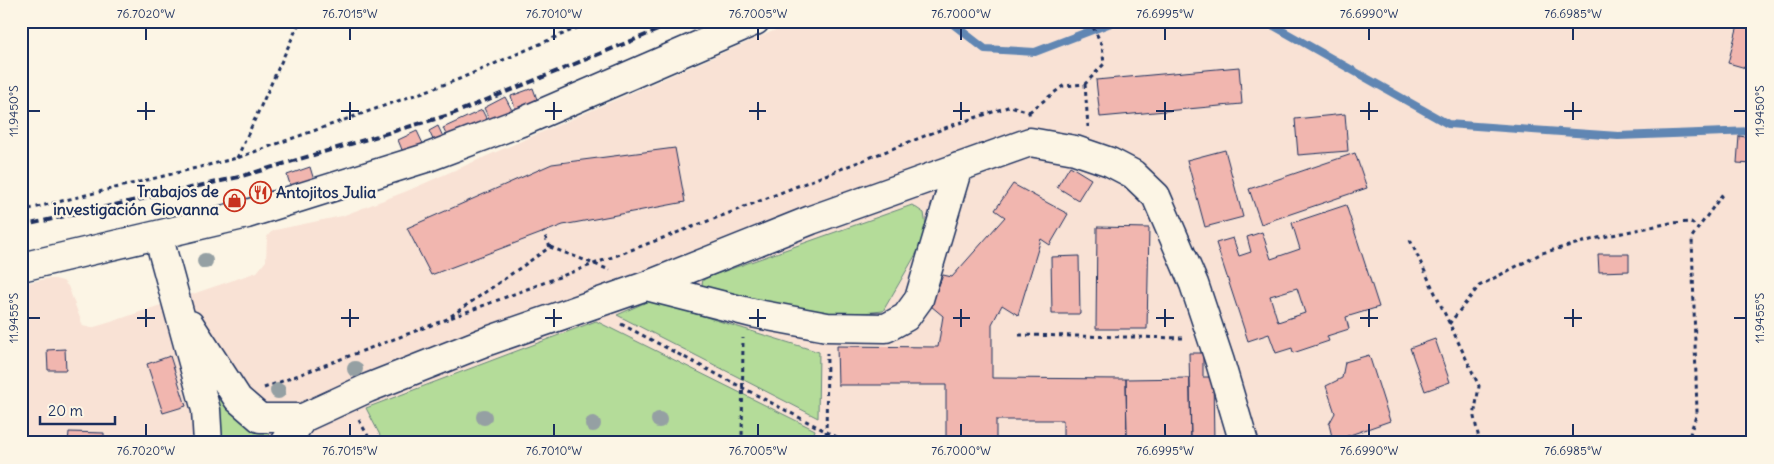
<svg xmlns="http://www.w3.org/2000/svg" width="1774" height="464" font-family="Delius,sans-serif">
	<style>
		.built { fill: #f9e2d5 }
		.green { fill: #b4dc99; stroke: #68867c }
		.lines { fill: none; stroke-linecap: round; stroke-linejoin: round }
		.stream { stroke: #6186b3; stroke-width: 8 }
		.building { fill: #f1b6af; stroke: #1b2f5e; fill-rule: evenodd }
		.minor-casing { stroke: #1b2f5e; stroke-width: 31 }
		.path { stroke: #1b2f5e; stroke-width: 3; stroke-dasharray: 4 4; stroke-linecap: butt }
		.minor { stroke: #fcf5e5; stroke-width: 28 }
		.rail { stroke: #1b2f5e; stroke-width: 4; stroke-dasharray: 8 4; stroke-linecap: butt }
		.tree { fill: #95a0a3 }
		.ticks { fill: none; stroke: #1b2f5e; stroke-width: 2 }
		.labels { text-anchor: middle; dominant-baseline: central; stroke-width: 5; stroke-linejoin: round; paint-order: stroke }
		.poi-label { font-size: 16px; font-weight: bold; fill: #1b2f5e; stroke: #fcf5e5; text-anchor: end }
		.neatline { fill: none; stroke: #1b2f5e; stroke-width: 2 }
		.ticks-label { font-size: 12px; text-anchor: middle; fill: #1b2f5e }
	</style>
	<rect width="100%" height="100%" fill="#fcf5e5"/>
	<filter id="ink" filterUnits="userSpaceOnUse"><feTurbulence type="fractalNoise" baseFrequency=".02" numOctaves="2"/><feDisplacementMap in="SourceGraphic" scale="10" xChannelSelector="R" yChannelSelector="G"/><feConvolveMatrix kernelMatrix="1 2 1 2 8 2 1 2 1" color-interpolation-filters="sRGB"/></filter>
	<g filter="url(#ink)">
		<path class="built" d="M796,21H1753V443H21V284L46,279H55L63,281L68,286L83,326L91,328L111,322L257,272L266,261L267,237L270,233L275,230L342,216L407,191Z"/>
		<path class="green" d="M912,205L924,213L926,226L923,242L883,311L853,314L810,313L701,288L703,280L711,276Z
			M651,300L819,352L818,418L617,315Z
			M596,321L815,430L812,441L815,443H384L366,408Z
			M223,397L264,430L277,443H219L214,403Z"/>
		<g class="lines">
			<path class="stream" d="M529,21H540
				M949,21L985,49L1035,52L1116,21
				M1265,21L1448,124L1618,136L1753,131"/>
		</g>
		<path class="building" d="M1739,21H1753V70L1728,63Z
			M1239,67L1242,104L1100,117L1096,80Z
			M533,88L539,105L517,114L511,96Z
			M505,97L514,114L492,125L484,108Z
			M482,110L488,122L449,141L443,128Z
			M1345,114L1348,151L1298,155L1295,119Z
			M438,126L445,141L436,146L429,131Z
			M417,131L425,148L405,157L398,140Z
			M1739,136L1753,138V164L1737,163Z
			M675,148L685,202L563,225L431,275L407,228L552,164Z
			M1225,150L1243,217L1205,227L1187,160Z
			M1355,153L1367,188L1261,224L1249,189Z
			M1070,166L1091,179L1078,200L1057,187Z
			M310,167L316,187L293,194L287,175Z
			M1013,184L1068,214L1050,245L1041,239L1018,315L1002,305L992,324V378L1126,379L1127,443H1063V420H996V443H946V385H838L837,346L938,347L943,316L931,306L943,275L952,277L1005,217L995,210Z
			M1346,205L1379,307L1346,317L1349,329L1327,336L1329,341L1293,353L1292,348L1276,353L1269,334L1248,341L1216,243L1233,238L1239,256L1251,252L1247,237L1262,232L1271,259L1300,249L1292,223ZM1297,288L1305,313L1278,322L1270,296Z
			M1097,227L1149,228L1147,329H1096Z
			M1598,254H1629V271L1599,272Z
			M1079,256L1080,314H1052L1051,257Z
			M1435,339L1450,382L1425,391L1410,348Z
			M65,349L66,370H48L47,350Z
			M1189,353H1203V377H1213L1214,443H1191Z
			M1369,355L1390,421L1333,441L1329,424L1335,413L1326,386L1342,378L1345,362Z
			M170,356L186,406L163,413L147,364Z
			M1190,378L1191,443H1127L1126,379Z
			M69,432L104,433V443H68Z"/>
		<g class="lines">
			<defs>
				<path id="minor" d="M158,235L206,410L208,443
					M21,267L247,214L426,158L524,121L755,21
					M646,286L752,313L827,327L886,328L906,317L919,299L958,167
					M190,325L238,399L260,418H303
					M285,443L303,418L368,388L482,343L646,286L811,220L1030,142L1075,150L1110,162L1133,174L1156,196L1194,284L1220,362L1244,443"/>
			</defs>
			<use href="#minor" class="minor-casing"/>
			<path class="path" d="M1085,84L1088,127
				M1029,112L1063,86L1085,84L1104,64L1102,45L1090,21
				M237,158L300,21
				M21,211L237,158L457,80L593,21
				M1410,240L1479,386L1474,417L1480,443
				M550,247L610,270
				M451,316L550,247L543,232
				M621,324L848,443
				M1449,324L1479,286L1542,253L1598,238L1670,223L1691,222L1698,228
				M1019,335L1184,338
				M264,388L724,215L950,126L1011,106L1029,112L1030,118
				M359,420L372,443
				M742,443L743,338
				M826,443L827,353
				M1687,443L1697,413L1692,237L1724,192"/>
			<use href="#minor" class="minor"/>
			<path class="rail" d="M21,226L239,177L452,114L680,21"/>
		</g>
		<g class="tree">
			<circle cx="205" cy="261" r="8"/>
			<circle cx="355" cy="369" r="8"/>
			<circle cx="278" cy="391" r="8"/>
			<circle cx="484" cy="417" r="8"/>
			<circle cx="659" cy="420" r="8"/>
			<circle cx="593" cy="424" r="8"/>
		</g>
	</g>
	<path class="ticks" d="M146,28V40M350,28V40M554,28V40M758,28V40M961,28V40M1165,28V40M1369,28V40M1573,28V40M146,102V120M350,102V120M554,102V120M758,102V120M961,102V120M1165,102V120M1369,102V120M1573,102V120M28,111H40M137,111H155M341,111H359M545,111H562M749,111H766M953,111H970M1156,111H1174M1360,111H1378M1564,111H1582M1734,111H1746M146,309V327M350,309V327M554,309V327M758,309V327M961,309V327M1165,309V327M1369,309V327M1573,309V327M28,318H40M137,318H155M341,318H359M545,318H562M749,318H766M953,318H970M1156,318H1174M1360,318H1378M1564,318H1582M1734,318H1746M146,424V436M350,424V436M554,424V436M758,424V436M961,424V436M1165,424V436M1369,424V436M1573,424V436"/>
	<defs>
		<symbol id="restaurant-ring" viewBox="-11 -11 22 22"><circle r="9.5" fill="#fcf5e5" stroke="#c8321e" stroke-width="1.5"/><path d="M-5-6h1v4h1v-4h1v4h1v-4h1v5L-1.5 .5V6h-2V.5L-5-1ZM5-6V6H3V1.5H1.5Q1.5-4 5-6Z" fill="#c8321e"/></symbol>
		<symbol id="shop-ring" viewBox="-11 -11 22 22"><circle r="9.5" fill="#fcf5e5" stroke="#c8321e" stroke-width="1.5"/><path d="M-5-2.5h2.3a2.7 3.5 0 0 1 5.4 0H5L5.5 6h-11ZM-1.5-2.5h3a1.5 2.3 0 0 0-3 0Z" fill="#c8321e"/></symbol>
	</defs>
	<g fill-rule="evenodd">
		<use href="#restaurant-ring" x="248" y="180" width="25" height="25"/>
		<use href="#shop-ring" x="222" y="188" width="25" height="25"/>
	</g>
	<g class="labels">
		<g class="poi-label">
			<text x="219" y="191">Trabajos de<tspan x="219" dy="18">investigación Giovanna</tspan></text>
			<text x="276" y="192" text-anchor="start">Antojitos Julia</text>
		</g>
	</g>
	<rect width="1774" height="464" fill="none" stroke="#fcf5e5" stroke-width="55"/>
	<path d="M40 416v8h75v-8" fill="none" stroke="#1b2f5e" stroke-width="2.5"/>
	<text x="48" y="416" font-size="15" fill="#1b2f5e" stroke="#fcf5e5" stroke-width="4" paint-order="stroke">20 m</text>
	<rect x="28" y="28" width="1718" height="408" class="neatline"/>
	<g class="ticks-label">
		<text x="146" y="18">76.7020°W</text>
		<text x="350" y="18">76.7015°W</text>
		<text x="554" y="18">76.7010°W</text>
		<text x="758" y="18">76.7005°W</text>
		<text x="961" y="18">76.7000°W</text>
		<text x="1165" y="18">76.6995°W</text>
		<text x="1369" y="18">76.6990°W</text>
		<text x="1573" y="18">76.6985°W</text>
		<text transform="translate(14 111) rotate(-90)" y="4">11.9450°S</text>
		<text transform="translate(1760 111) rotate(-90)" y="4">11.9450°S</text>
		<text transform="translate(14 318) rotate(-90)" y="4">11.9455°S</text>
		<text transform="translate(1760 318) rotate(-90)" y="4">11.9455°S</text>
		<text x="146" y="455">76.7020°W</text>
		<text x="350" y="455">76.7015°W</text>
		<text x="554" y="455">76.7010°W</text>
		<text x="758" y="455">76.7005°W</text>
		<text x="961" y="455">76.7000°W</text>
		<text x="1165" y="455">76.6995°W</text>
		<text x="1369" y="455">76.6990°W</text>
		<text x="1573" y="455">76.6985°W</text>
	</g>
</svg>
